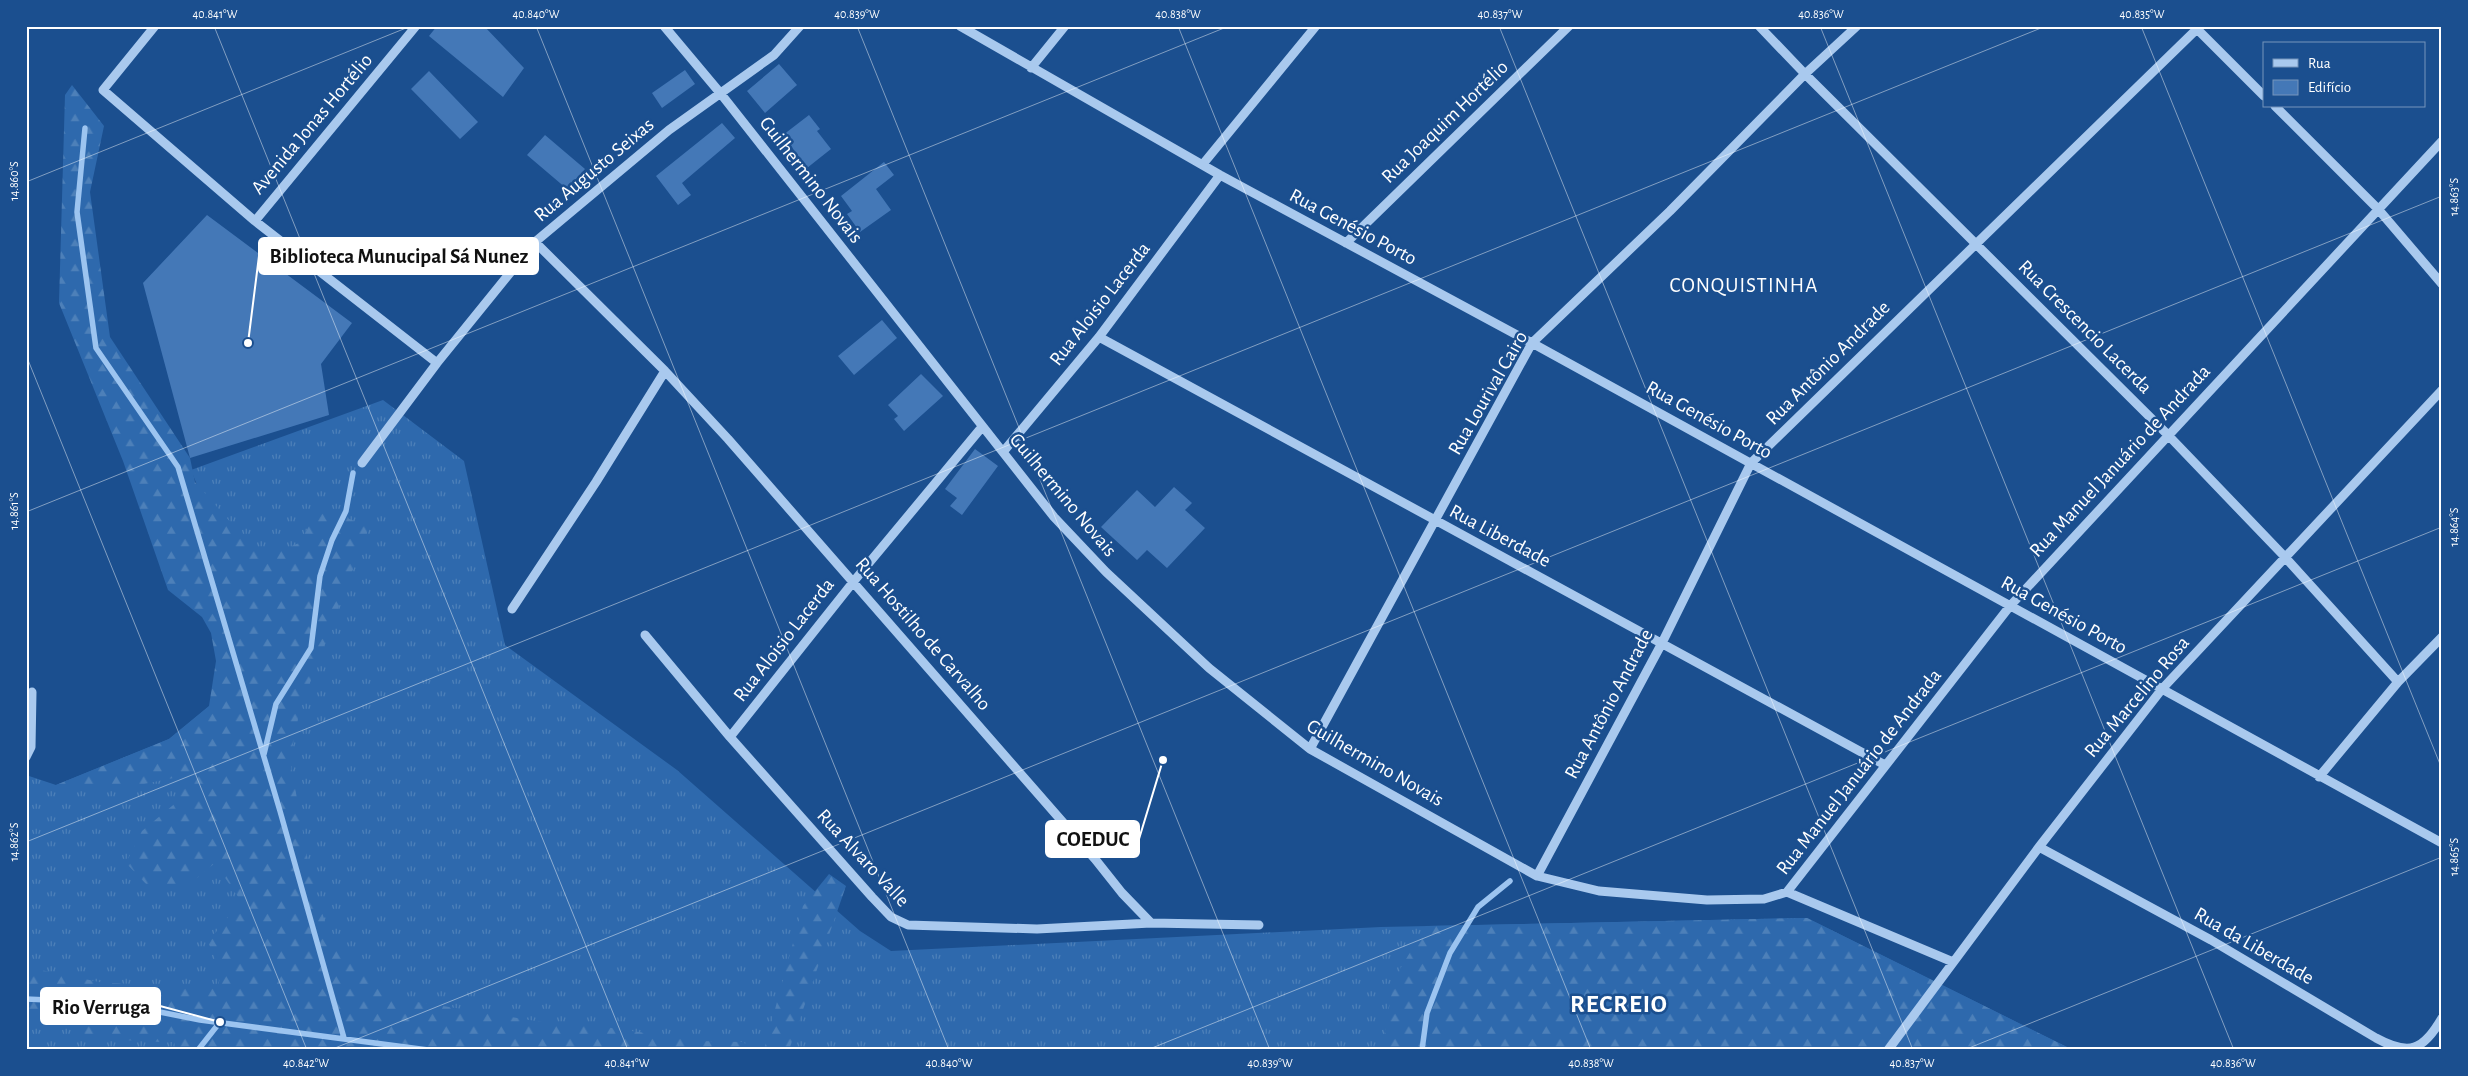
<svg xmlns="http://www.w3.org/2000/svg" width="2468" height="1076" font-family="'Alegreya Sans',sans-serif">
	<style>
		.grass { fill: url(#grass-tufts) }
		.forest { fill: url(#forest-firs) }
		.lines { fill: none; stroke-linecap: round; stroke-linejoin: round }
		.stream { stroke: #9cc4f0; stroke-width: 5.5 }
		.building { fill: #4478b7 }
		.minor { stroke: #a9c9ee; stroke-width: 9 }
		.ticks { fill: none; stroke: #fff; stroke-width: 1; stroke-opacity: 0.45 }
		.labels { text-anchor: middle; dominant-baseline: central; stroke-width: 5; stroke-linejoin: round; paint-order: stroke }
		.street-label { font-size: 20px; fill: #fff; stroke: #1b4f8f }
		.neighbourhood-label { font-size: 21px; letter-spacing: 1px; fill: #fff; stroke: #1b4f8f }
		.district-label { font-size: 25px; font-weight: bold; letter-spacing: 1px; fill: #fff; stroke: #1b4f8f }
		.leader { fill: none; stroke: #fff; stroke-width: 2 }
		.callout-dot { fill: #fff; stroke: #1b4f8f; stroke-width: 2 }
		.callout { fill: #fff; stroke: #fff; stroke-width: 2 }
		.callout-label { font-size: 21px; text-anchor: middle; font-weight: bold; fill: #111 }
		.neatline { fill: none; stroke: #fff; stroke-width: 2 }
		.ticks-label { font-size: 12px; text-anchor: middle; fill: #fff }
	</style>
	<defs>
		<pattern id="grass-tufts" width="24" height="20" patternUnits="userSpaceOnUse" patternTransform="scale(1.25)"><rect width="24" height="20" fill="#2e69ad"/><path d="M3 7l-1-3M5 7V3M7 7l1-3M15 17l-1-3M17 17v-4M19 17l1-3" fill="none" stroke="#4d80b9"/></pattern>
		<pattern id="forest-firs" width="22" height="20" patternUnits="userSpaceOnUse" patternTransform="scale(1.25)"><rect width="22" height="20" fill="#2e69ad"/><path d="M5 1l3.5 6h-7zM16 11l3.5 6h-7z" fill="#4d80b9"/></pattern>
	</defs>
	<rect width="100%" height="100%" fill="#1b4f8f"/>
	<path class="grass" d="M383,400L464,461L505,645L677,770L860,931L891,951L1381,927L1807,918L2073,1050H26V775L56,785L169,739L267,659L191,470Z"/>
	<path class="forest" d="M72,85L104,126L90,192L110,337L190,458L195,482L262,558L299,543L320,507L369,527L300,709L290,759L309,867L329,936L393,998L542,1022L605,1027L699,1041L742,1042L759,1050H176L174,1042C144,1042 111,1040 81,1033C62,1028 46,1016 26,1013V967L104,983L218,987L221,972L208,942L241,901L215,863L190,884L148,886L126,863L142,831L178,801V777L120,789L56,785L169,739L209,706L216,661L211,633L202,617L168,590L123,461L59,303L65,95Z
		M829,874L846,886L789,1050H764L803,906Z
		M1807,918L2073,1050H1378L1384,1037L1394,979L1426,926Z"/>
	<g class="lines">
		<path class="stream" d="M85,128L77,212L96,348L178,467L280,811L344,1038
			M264,754L276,704L311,648L320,576L332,540L346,511L353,473
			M26,999L114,1003L200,1020L428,1050
			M198,1050L220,1022
			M1422,1050L1427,1013L1450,953L1478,907L1510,881"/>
	</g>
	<path class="building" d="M437,26H484L524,68L503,97L429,36Z
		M779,64L797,85L765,113L747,91Z
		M685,70L695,84L662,108L652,93Z
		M429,71L478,122L460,139L411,89Z
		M809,115L820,129L817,131L831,149L807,168L783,135Z
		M722,123L735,138L682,183L691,195L678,205L656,176Z
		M545,135L585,169L567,189L527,155Z
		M884,162L894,175L876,189L891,210L860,232L847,214L852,211L841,196Z
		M207,215L352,323L321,364L329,415L190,458L143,283Z
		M882,320L897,338L854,375L838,356Z
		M921,374L943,396L904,431L894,419L898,416L888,405Z
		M975,449L998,466L962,515L950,506L957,498L945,489Z
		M1174,487L1192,503L1185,510L1205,528L1167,568L1147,550L1137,560L1101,527L1137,490L1155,507Z"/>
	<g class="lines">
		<path class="minor" d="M155,26L103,90L255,221L437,363
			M664,26L721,94L1054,517L1106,572L1209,668L1310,749L1537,876L1599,891L1707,900L1764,899L1787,892L1953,962
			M960,26L1220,175L1532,343L2442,843
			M1759,26L1805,74L2167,434L2284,556L2398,682
			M2194,26L2264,96
			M1031,68L1065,26
			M2275,106L2378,209L2442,284
			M1203,164L1316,26
			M255,221L416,26
			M535,242L665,371L728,439L1095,859L1122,893L1151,923
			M1346,243L1569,26
			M1099,337L1885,765
			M1003,452L1099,337L1220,175
			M362,463L437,363L535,242L669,130L774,55L800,26
			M512,609L596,482L665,371
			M645,635L730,737L872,897L891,917L908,925L1037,929L1151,923L1259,925
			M730,737L854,581L982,427
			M1310,749L1532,343L1670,211L1805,74L1857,26
			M26,757L31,747L32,692
			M2319,777L2398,682L2442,637
			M2039,847L2211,940L2376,1038C2409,1056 2423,1051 2442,1018
			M1537,876L1662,643L1751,463L2200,26
			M1787,892L2010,606L2442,141
			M1888,1050L2039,847L2162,689L2442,390"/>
	</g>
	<path class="ticks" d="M214,26L628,1050M536,26L949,1050M857,26L1270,1050M1178,26L1591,1050M1499,26L1913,1050M1820,26L2234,1050M2141,26L2442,769M26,182L411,26M26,355L307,1050M26,512L1229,26M26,842L2046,26M330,1050L2442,196M1147,1050L2442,527M1964,1050L2442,857"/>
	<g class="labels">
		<g class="street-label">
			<text transform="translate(1445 122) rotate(-44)">Rua Joaquim Hortélio</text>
			<text transform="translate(312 124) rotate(-50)">Avenida Jonas Hortélio</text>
			<text transform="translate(594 170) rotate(-40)">Rua Augusto Seixas</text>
			<text transform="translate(811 180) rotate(52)">Guilhermino Novais</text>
			<text transform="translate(1353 227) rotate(28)">Rua Genésio Porto</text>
			<text transform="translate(1100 304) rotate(-52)">Rua Aloisio Lacerda</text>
			<text transform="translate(2085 327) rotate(45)">Rua Crescencio Lacerda</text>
			<text transform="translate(1828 363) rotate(-45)">Rua Antônio Andrade</text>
			<text transform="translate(1488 393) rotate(-60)">Rua Lourival Cairo</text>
			<text transform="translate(1709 420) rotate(29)">Rua Genésio Porto</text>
			<text transform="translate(2120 461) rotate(-47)">Rua Manuel Januário de Andrada</text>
			<text transform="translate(1063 495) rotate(50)">Guilhermino Novais</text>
			<text transform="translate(1500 536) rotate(28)">Rua Liberdade</text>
			<text transform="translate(2064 615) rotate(29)">Rua Genésio Porto</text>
			<text transform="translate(923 634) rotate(49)">Rua Hostilho de Carvalho</text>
			<text transform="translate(784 640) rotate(-52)">Rua Aloisio Lacerda</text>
			<text transform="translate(2137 697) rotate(-50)">Rua Marcelino Rosa</text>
			<text transform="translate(1609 704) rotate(-62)">Rua Antônio Andrade</text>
			<text transform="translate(1375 763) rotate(30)">Guilhermino Novais</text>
			<text transform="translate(1859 772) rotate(-52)">Rua Manuel Januário de Andrada</text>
			<text transform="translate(863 858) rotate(47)">Rua Alvaro Valle</text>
			<text transform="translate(2254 946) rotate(30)">Rua da Liberdade</text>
		</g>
		<g class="neighbourhood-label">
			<text x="1744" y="285">CONQUISTINHA</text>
		</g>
		<g class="district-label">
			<text x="1619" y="1004">RECREIO</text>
		</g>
	</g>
	<path class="leader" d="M248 343L259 256M1163 760L1139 839M220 1022L160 1006"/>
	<g class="callout-dot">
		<circle cx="248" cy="343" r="5"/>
		<circle cx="1163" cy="760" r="5"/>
		<circle cx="220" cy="1022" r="5"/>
	</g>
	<g class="callout">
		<rect x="259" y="238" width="279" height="36" rx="5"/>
		<rect x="1046" y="821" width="93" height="36" rx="5"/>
		<rect x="41" y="988" width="119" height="36" rx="5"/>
	</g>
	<g class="callout-label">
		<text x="399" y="263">Biblioteca Munucipal Sá Nunez</text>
		<text x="1093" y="846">COEDUC</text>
		<text x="101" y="1014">Rio Verruga</text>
	</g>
	<rect width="2468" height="1076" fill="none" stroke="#1b4f8f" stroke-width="55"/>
	<rect x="2263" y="42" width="162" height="65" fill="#1b4f8f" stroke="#7695bc"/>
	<rect x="2273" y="59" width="25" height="8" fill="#a9c9ee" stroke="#7695bc"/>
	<text x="2308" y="68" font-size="15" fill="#ffffff">Rua</text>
	<rect x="2273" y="80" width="25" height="15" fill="#4478b7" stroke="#7695bc"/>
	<text x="2308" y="92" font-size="15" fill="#ffffff">Edifício</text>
	<rect x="28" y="28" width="2412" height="1020" class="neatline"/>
	<g class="ticks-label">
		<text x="215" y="18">40.841°W</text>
		<text x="536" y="18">40.840°W</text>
		<text x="857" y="18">40.839°W</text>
		<text x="1178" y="18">40.838°W</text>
		<text x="1500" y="18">40.837°W</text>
		<text x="1821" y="18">40.836°W</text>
		<text x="2142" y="18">40.835°W</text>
		<text transform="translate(14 181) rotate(-90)" y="4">14.860°S</text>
		<text transform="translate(2454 197) rotate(-90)" y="4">14.863°S</text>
		<text transform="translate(14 511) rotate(-90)" y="4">14.861°S</text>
		<text transform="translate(2454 527) rotate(-90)" y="4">14.864°S</text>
		<text transform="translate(14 842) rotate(-90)" y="4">14.862°S</text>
		<text transform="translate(2454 857) rotate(-90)" y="4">14.865°S</text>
		<text x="306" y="1067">40.842°W</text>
		<text x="627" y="1067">40.841°W</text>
		<text x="949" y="1067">40.840°W</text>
		<text x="1270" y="1067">40.839°W</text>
		<text x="1591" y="1067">40.838°W</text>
		<text x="1912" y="1067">40.837°W</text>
		<text x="2233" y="1067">40.836°W</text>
	</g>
</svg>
